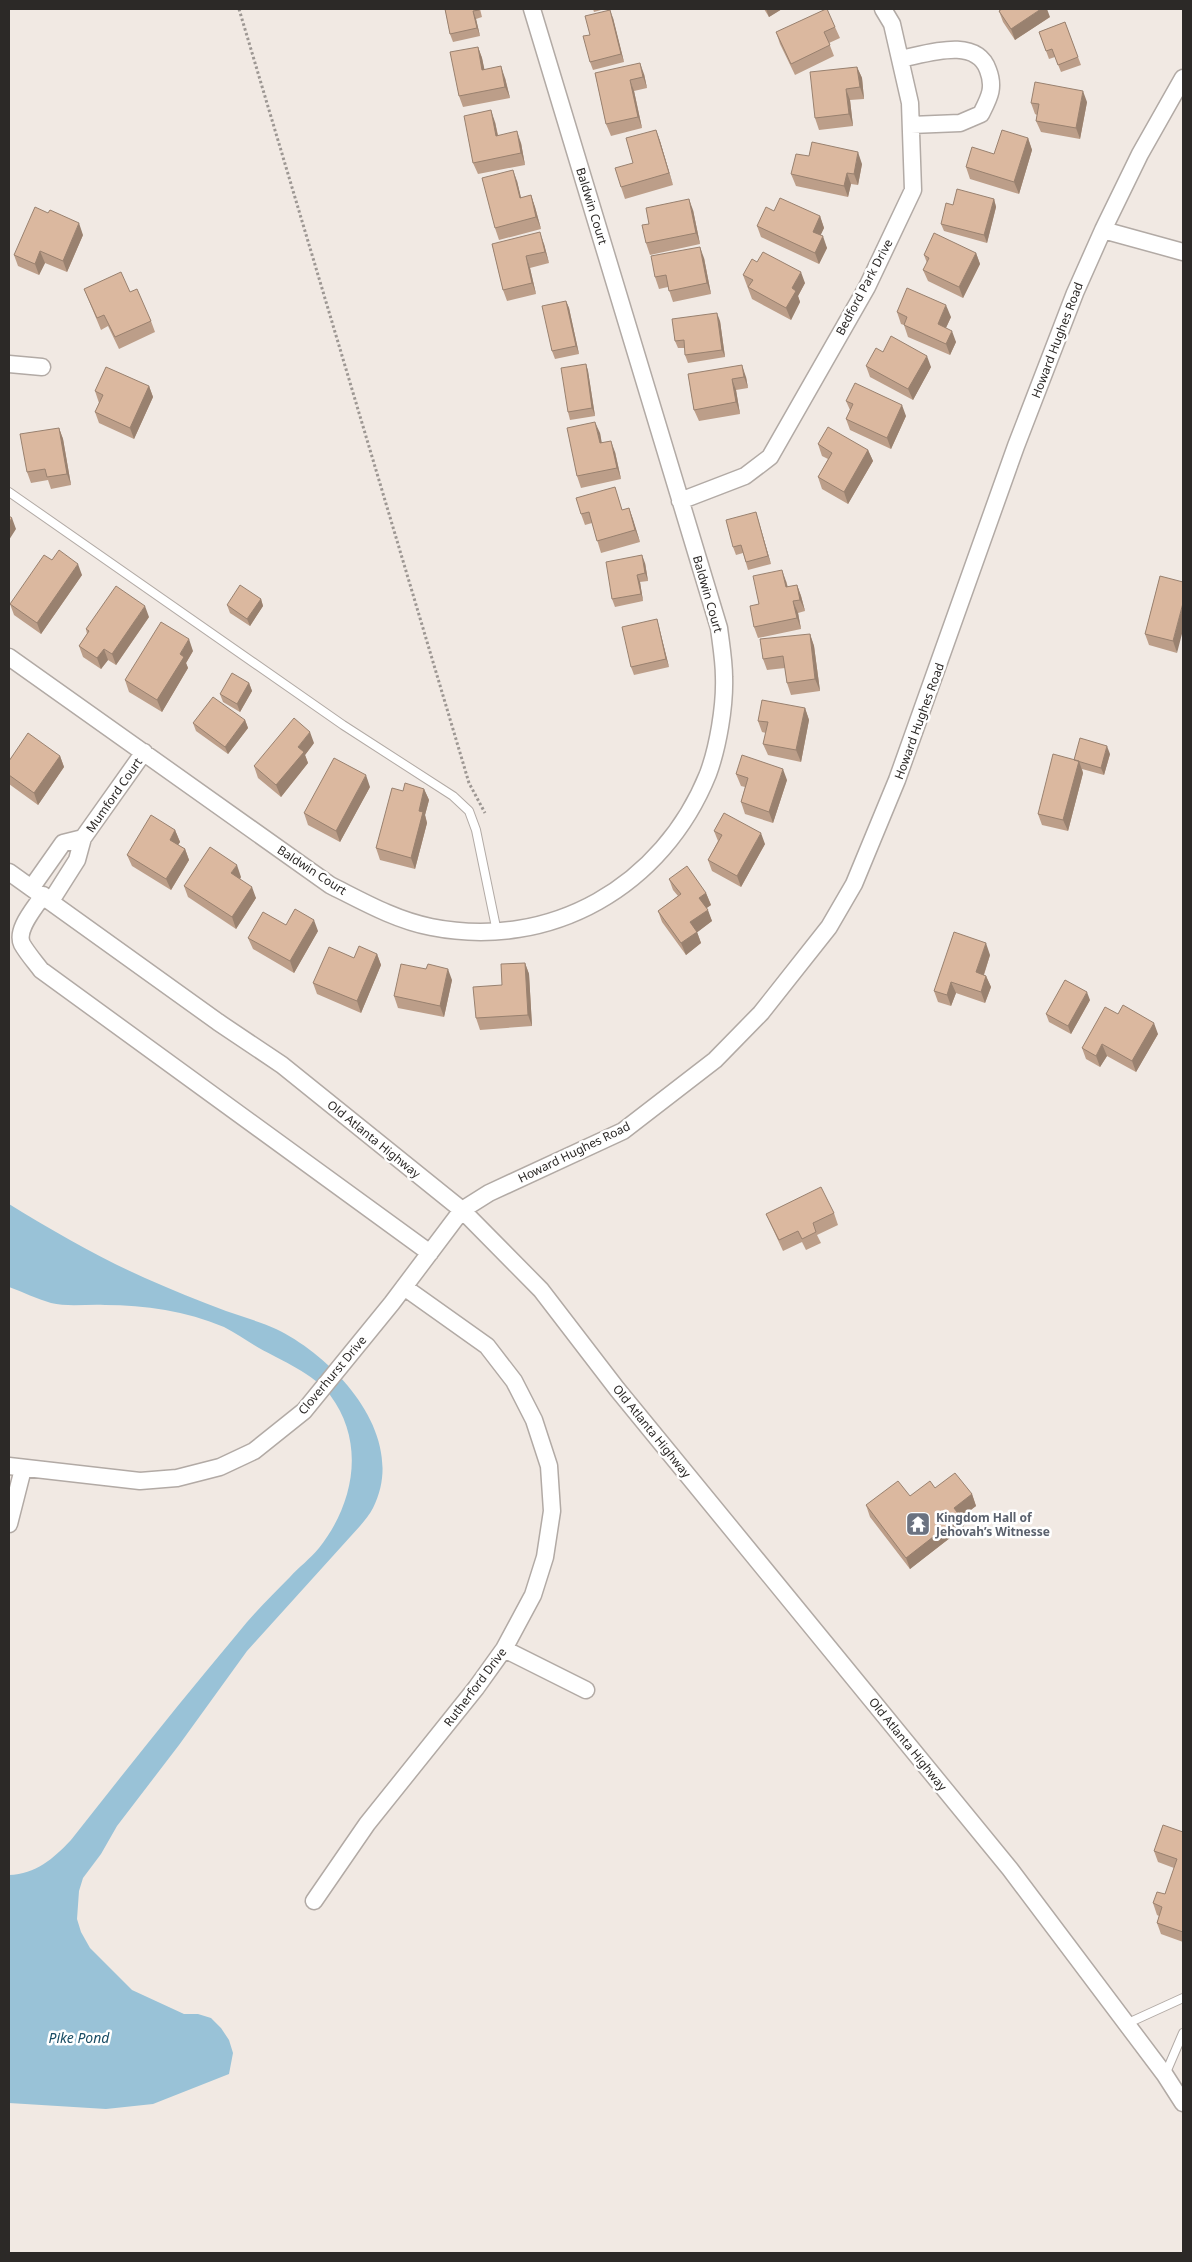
<svg xmlns="http://www.w3.org/2000/svg" width="1192" height="2262" font-family="'Noto Sans',sans-serif">
	<style>
		.water { fill: #99c2d7 }
		.lines { fill: none; stroke-linecap: round; stroke-linejoin: round }
		.lane-casing { stroke: #b2aaa5; stroke-width: 10 }
		.street-casing { stroke: #b2aaa5; stroke-width: 19 }
		.path { stroke: #9d9793; stroke-width: 3; stroke-dasharray: 2.5 2.5; stroke-linecap: butt }
		.lane { stroke: #fff; stroke-width: 8 }
		.street { stroke: #fff; stroke-width: 16 }
		.wall { fill: #bc9e89 }
		.shaded-wall { fill: #99816f }
		.building { fill: #dbb89f; stroke: #99816f }
		.labels { text-anchor: middle; dominant-baseline: central; stroke-width: 5; stroke-linejoin: round; paint-order: stroke }
		.street-label { font-size: 12px; fill: #2c2927; stroke: #fff }
		.worship-label { font-size: 12px; font-weight: bold; fill: #5b616d; stroke: #fff; text-anchor: start }
		.water-label { font-size: 14px; font-style: italic; fill: #194d64; stroke: #fff }
	</style>
	<rect width="100%" height="100%" fill="#f1e9e3"/>
	<path class="water" d="M9,1204C53,1231 98,1257 145,1278C172,1290 199,1301 226,1311C243,1317 261,1322 276,1329C336,1358 409,1437 373,1508C370,1514 365,1520 360,1526L247,1651L179,1745L117,1826L101,1854L83,1878L79,1891L77,1919L81,1932L90,1948L132,1990L184,2014H198L211,2018L221,2028L229,2040L233,2053L229,2074L153,2104L106,2109L9,2103V1875C36,1874 53,1859 71,1840C126,1770 181,1701 238,1633C254,1613 272,1595 290,1577C299,1567 310,1559 319,1548C354,1504 366,1443 330,1395C313,1373 282,1361 259,1348C247,1341 236,1333 224,1327C186,1311 145,1305 105,1305C88,1304 67,1307 51,1303C37,1299 23,1292 9,1287Z"/>
	<g class="lines">
		<defs>
			<path id="lane" d="M9,492L343,725L453,796L469,811L476,830L497,932
				M1126,2024L1183,1998
				M1165,2075L1183,2033"/>
			<path id="street" d="M900,59C927,54 976,36 988,70C995,88 989,98 981,114L960,123L911,125
				M1103,230L1183,252
				M9,364L42,367
				M680,501L745,476L770,457L867,287L913,190L910,103L892,24L883,9
				M9,657L330,885C362,901 395,920 431,927C551,951 663,886 708,774C718,747 725,706 724,677C724,661 721,644 719,628L532,9
				M9,872L218,1022L282,1065L462,1210L541,1290L617,1389L1010,1869L1165,2075L1183,2103
				M32,887L63,843L83,838
				M43,895C36,907 15,929 22,944C27,953 35,962 41,970L430,1253
				M51,901L77,860L83,838L144,752
				M9,1466L140,1481L177,1478L220,1467L254,1451L304,1411L392,1303L462,1210L489,1193L623,1131L715,1060L761,1013L829,927L854,884L897,780L1016,446L1075,293L1103,230L1140,154L1183,78
				M9,1524L23,1469
				M504,1649L586,1690
				M314,1901L367,1824L476,1688L504,1649L533,1595L545,1557L552,1511L549,1466L534,1420L514,1381L487,1346L404,1287"/>
		</defs>
		<use href="#lane" class="lane-casing"/>
		<use href="#street" class="street-casing"/>
		<path class="path" d="M239,9L469,783L485,813"/>
		<use href="#lane" class="lane"/>
		<use href="#street" class="street"/>
	</g>
	<path class="wall" d="M445,9H480L482,17L476,19L480,36L453,42L450,34Z
		M593,9H605L594,12Z
		M764,9H782L769,17Z
		M999,11L1050,17L1015,40L1003,22Z
		M613,18L624,62L593,70L590,62V35Z
		M1065,22L1081,65L1061,72L1055,57L1049,59L1039,32Z
		M835,27L840,38L829,43L834,56L795,75L780,44L776,32Z
		M478,47L482,58L484,69L505,78L510,98L463,107L459,96Z
		M857,67L862,78L864,99L850,100L853,126L819,130L815,118Z
		M595,73L644,74L647,88L634,91L642,128L611,136L606,124Z
		M1087,102L1080,139L1041,132L1036,121L1037,115L1035,114L1031,103Z
		M495,122L498,135L521,143L525,165L478,174L473,163Z
		M656,130L660,141L673,185L625,199L621,187L633,163Z
		M1028,138L1032,150L1019,194L970,179L966,167Z
		M809,156L862,164L858,185L851,184L848,197L796,186L791,174Z
		M517,181L521,198L531,195L535,207L541,229L499,240L495,228Z
		M994,199L996,207L987,243L944,231L941,224Z
		M693,210L700,244L650,255L646,243L649,224Z
		M774,211L820,216L824,228L820,235L827,248L819,264L761,237L757,226Z
		M83,235L67,272L45,263L39,275L18,266L14,255Z
		M492,244H544L549,263L530,268L536,294L507,301L503,290Z
		M976,253L980,264L963,298L928,281L923,270L927,263L924,255Z
		M704,258L711,294L673,302L668,287L659,289L655,277Z
		M757,262L805,283L798,296L800,302L791,320L752,299L743,275Z
		M84,289L130,292L151,321L155,332L119,349L108,326L101,330Z
		M566,301L569,308L579,354L555,359L552,351Z
		M897,312L951,317L946,328L956,342L950,355L908,337L904,325L901,324Z
		M720,321L725,357L688,363L685,355V348H678L675,341Z
		M883,352L931,367L913,400L870,377L866,366Z
		M586,364L588,371L595,416L570,420L568,412Z
		M688,374L746,377L748,388L736,390L740,414L699,421L694,410Z
		M149,386L153,397L134,439L99,423L95,412L99,403L95,391Z
		M846,401L906,416L891,449L850,430L846,419L850,410Z
		M59,428L63,439L71,485L51,489L48,480L31,483L27,472Z
		M600,433L601,442L615,452L621,479L581,488L577,476Z
		M818,444L868,450L873,461L848,504L822,489L818,477L828,459L822,456Z
		M615,487L622,510L629,508L640,542L601,553L592,523L585,525L581,514Z
		M756,512L771,564L748,570L743,553L736,555L733,547Z
		M52,560L82,575L41,634L14,615L10,604Z
		M645,563L648,581L640,582L643,601L615,607L612,599Z
		M1160,576L1177,653L1149,645L1145,634Z
		M786,581L788,587L797,585L801,596L805,611L798,613L801,629L758,638L754,627L759,604Z
		M261,599L263,606L250,626L230,613L227,605Z
		M149,617L116,665L108,660L101,669L83,657L79,646L87,634L86,629Z
		M657,619L669,667L634,675L631,667Z
		M810,634L814,646L820,691L791,695L787,683L785,668L767,670L763,659Z
		M193,651L186,663L188,668L162,712L129,692L125,680Z
		M249,683L252,691L240,712L223,702L220,694Z
		M805,708L809,720L801,762L768,755L763,744L766,733L762,732L758,721Z
		M245,720L248,728L228,754L196,731L193,723Z
		M314,743L305,755L308,763L281,797L258,778L254,766Z
		M1110,754L1104,775L1082,769L1083,773L1068,831L1042,825L1038,814L1074,760Z
		M60,756L64,767L38,805L9,784V761Z
		M736,774L787,780L773,823L745,814L741,802L745,787L741,786Z
		M370,787L340,842L308,825L304,813Z
		M424,789L429,800L425,815L427,823L415,869L380,860L376,848L403,791Z
		M175,830L180,842L178,845L185,849L189,860L171,890L132,866L127,855Z
		M714,831L765,844L741,887L712,871L708,860L718,841Z
		M241,877L240,879L256,898L236,929L188,897L184,886Z
		M669,879L706,893L711,905L706,908L712,921L697,932L701,943L686,955L662,922L658,911L678,896L673,890Z
		M318,931L294,973L253,949L248,938Z
		M377,954L381,965L361,1013L317,994L313,983L354,958Z
		M990,955L984,975L986,976L991,987L985,1003L956,993L951,1006L938,1002L934,991Z
		M525,963L529,974L532,1026L480,1030L476,1018L502,985Z
		M426,969L452,980L444,1017L398,1008L394,996Z
		M1090,1000L1071,1034L1049,1022L1046,1014Z
		M1118,1014L1158,1034L1136,1072L1107,1056L1100,1067L1086,1059L1082,1048Z
		M834,1213L838,1225L817,1235L821,1243L806,1250L802,1242L783,1251L771,1225L766,1214Z
		M935,1488L972,1494L976,1506L960,1518L964,1527L910,1569L870,1517L866,1505L910,1496Z
		M1183,1832V1942L1161,1934L1157,1923L1159,1916L1157,1915L1153,1903L1165,1894L1174,1868L1158,1862L1154,1851Z"/>
	<path class="shaded-wall" d="M766,9H782L769,17Z
		M1041,9H1047L1050,17L1015,40L1011,29Z
		M610,10L613,18L624,62L621,54Z
		M473,11L476,19L480,36L477,28Z
		M478,47L482,58L487,81L482,70Z
		M640,63L644,74L647,88L643,77Z
		M501,66L505,78L510,98L505,87Z
		M857,67L862,78L864,99L860,87Z
		M630,80L634,91L642,128L638,117Z
		M846,89L850,100L853,126L849,114Z
		M1083,91L1087,102L1080,139L1076,128Z
		M491,110L495,122L500,147L496,136Z
		M656,130L660,141L673,185L669,173Z
		M517,131L521,143L525,165L521,153Z
		M1028,138L1032,150L1019,194L1014,182Z
		M858,152L862,164L858,185L854,174Z
		M513,170L517,181L524,210L520,198Z
		M847,173L851,184L848,197L844,186Z
		M531,195L535,207L541,229L536,217Z
		M689,199L693,210L700,244L696,233Z
		M994,199L996,207L987,243L984,235Z
		M820,216L824,228L817,243L813,232Z
		M79,223L83,235L67,272L63,261Z
		M540,232L544,244L549,263L545,252Z
		M823,236L827,248L819,264L815,253Z
		M700,247L704,258L711,294L707,283Z
		M40,251L45,263L39,275L35,264Z
		M976,253L980,264L963,298L959,287Z
		M526,256L530,268L536,294L532,283Z
		M801,272L805,283L798,296L800,302L791,320L786,308L792,288Z
		M566,301L569,308L579,354L576,346Z
		M946,305L951,317L942,336L938,324Z
		M717,313L720,321L725,357L722,350Z
		M952,331L956,342L950,355L946,344Z
		M927,356L931,367L913,400L908,389Z
		M586,364L588,371L595,416L592,408Z
		M742,365L746,377L748,388L744,377Z
		M732,379L736,390L740,414L736,402Z
		M149,386L153,397L134,439L130,428Z
		M902,405L906,416L891,449L887,438Z
		M595,422L600,433L604,454L600,443Z
		M59,428L63,439L71,485L67,474Z
		M611,441L615,452L621,479L617,468Z
		M868,450L873,461L848,504L844,492Z
		M629,508L633,519L640,542L635,530Z
		M756,512L758,519L771,564L768,556Z
		M12,518L16,529L9,540V522Z
		M642,555L645,563L648,581L645,573Z
		M78,564L82,575L41,634L37,623Z
		M782,570L786,581L790,599L786,587Z
		M637,575L640,582L643,601L641,594Z
		M797,585L801,596L805,611L800,600Z
		M261,599L263,606L250,626L247,619Z
		M793,601L798,613L801,629L797,618Z
		M1183,603V630L1177,653L1173,641Z
		M145,606L149,617L116,665L112,654Z
		M657,619L669,667L666,659Z
		M810,634L814,646L820,691L815,679Z
		M189,639L193,651L186,663L188,668L162,712L157,700L180,654Z
		M104,649L108,660L101,669L97,658Z
		M249,683L252,691L240,712L237,704Z
		M805,708L809,720L801,762L796,750Z
		M245,720L248,728L228,754L225,747Z
		M310,732L314,743L305,755L308,763L281,797L276,785L298,747Z
		M1107,746L1110,754L1104,775L1101,768Z
		M60,756L64,767L38,805L34,793Z
		M1079,761L1083,773L1068,831L1063,820Z
		M783,769L787,780L773,823L769,812Z
		M366,775L370,787L340,842L336,831Z
		M424,789L429,800L425,815L427,823L415,869L411,858L419,811Z
		M175,830L180,842L174,851L170,840Z
		M761,833L765,844L741,887L737,876Z
		M185,849L189,860L171,890L166,879Z
		M237,865L241,877L236,885L231,873Z
		M252,887L256,898L236,929L232,917Z
		M706,893L711,905L704,910L699,898Z
		M708,910L712,921L695,934L690,922Z
		M314,920L318,931L294,973L290,961Z
		M697,932L701,943L686,955L681,943Z
		M986,943L990,955L981,983L976,972Z
		M377,954L381,965L361,1013L357,1001Z
		M525,963L529,974L532,1026L528,1015Z
		M448,969L452,980L444,1017L440,1006Z
		M986,976L991,987L985,1003L981,992Z
		M951,982L956,993L951,1006L947,995Z
		M1087,992L1090,1000L1071,1034L1068,1026Z
		M1154,1023L1158,1034L1136,1072L1132,1061Z
		M1102,1044L1107,1056L1100,1067L1096,1056Z
		M972,1494L976,1506L960,1518L964,1527L910,1569L906,1558L954,1508Z"/>
	<path class="building" d="M445,9H479V10L473,11L477,28L450,34Z
		M826,9H827L835,27L824,32L830,45L791,64L776,32Z
		M1002,9H1041L1011,29L999,11Z
		M610,10L621,54L590,62L583,36L590,35L585,16Z
		M1065,22L1078,57L1058,65L1052,49L1046,51L1039,32Z
		M478,47L482,70L501,66L505,87L459,96L450,52Z
		M640,63L643,77L630,80L638,117L606,124L595,73Z
		M857,67L860,87L846,89L849,114L815,118L810,72Z
		M1035,82L1083,91L1076,128L1036,121L1039,104L1031,103Z
		M491,110L496,136L517,131L521,153L473,163L464,116Z
		M656,130L669,173L621,187L615,168L633,163L626,138Z
		M1002,130L1028,138L1014,182L966,167L972,147L994,154Z
		M812,142L858,152L854,174L847,173L844,186L791,174L796,154L809,156Z
		M513,170L520,198L531,195L536,217L495,228L482,178Z
		M957,189L994,199L984,235L941,224L946,203L953,205Z
		M780,198L820,216L813,232L823,236L815,253L757,226L766,207L774,211Z
		M689,199L696,233L646,243L642,225L649,224L646,208Z
		M35,207L48,213L50,210L79,223L63,261L40,251L35,264L14,255Z
		M540,232L545,252L526,256L532,283L503,290L492,244Z
		M934,233L976,253L959,287L923,270L929,258L924,255Z
		M700,247L707,283L669,291L666,275L655,277L651,256Z
		M763,252L801,272L792,288L796,291L786,308L748,287L753,280L743,275L752,259L757,262Z
		M121,272L130,292L137,289L151,321L115,337L104,315L97,318L84,289Z
		M907,288L946,305L938,324L952,331L946,344L904,325L907,317L897,312Z
		M566,301L576,346L552,351L542,306Z
		M717,313L722,350L685,355L684,340L675,341L672,319Z
		M891,336L927,356L908,389L866,366L876,348L883,352Z
		M586,364L592,408L568,412L561,368Z
		M742,365L744,377L732,379L736,402L694,410L688,374Z
		M106,367L149,386L130,428L95,412L103,395L95,391Z
		M855,383L902,405L887,438L846,419L853,404L846,401Z
		M595,422L600,443L611,441L617,468L577,476L567,428Z
		M828,427L868,450L844,492L818,477L832,453L818,444Z
		M59,428L67,474L47,477L45,469L27,472L20,434Z
		M615,487L622,510L629,508L635,530L597,541L589,512L581,514L576,498Z
		M756,512L768,556L746,562L741,545L733,547L726,520Z
		M9,516L12,518L9,522Z
		M59,550L78,564L37,623L10,604L44,555L52,560Z
		M642,555L645,573L637,575L641,594L612,599L606,562Z
		M782,570L786,587L797,585L800,600L793,601L797,618L754,627L750,606L759,604L753,576Z
		M1160,576L1183,582V603L1173,641L1145,634Z
		M240,585L261,599L247,619L227,605Z
		M116,586L145,606L112,654L104,649L97,658L79,646L89,631L86,629Z
		M657,619L666,659L631,667L622,627Z
		M161,622L189,639L180,654L184,657L157,700L125,680Z
		M810,634L815,679L787,683L783,656L763,659L760,639Z
		M232,673L249,683L237,704L220,694Z
		M213,697L245,720L225,747L193,723Z
		M762,700L805,708L796,750L763,744L768,722L758,721Z
		M294,718L310,732L298,747L304,752L276,785L254,766Z
		M28,733L60,756L34,793L9,775V761Z
		M1080,738L1107,746L1101,768L1074,760Z
		M1053,754L1079,761L1063,820L1038,814Z
		M742,755L783,769L769,812L741,802L748,778L736,774Z
		M334,758L366,775L336,831L304,813Z
		M405,783L424,789L419,811L423,812L411,858L376,848L392,788L403,791Z
		M724,813L761,833L737,876L708,860L722,835L714,831Z
		M151,815L175,830L170,840L185,849L166,879L127,855Z
		M210,847L237,865L231,873L252,887L232,917L184,886Z
		M687,866L706,893L699,898L708,910L690,922L697,932L681,943L658,911L681,894L669,879Z
		M295,909L314,920L290,961L248,938L263,912L286,925Z
		M954,932L986,943L976,972L986,976L981,992L951,982L947,995L934,991Z
		M359,946L377,954L357,1001L313,983L329,947L354,958Z
		M525,963L528,1015L476,1018L473,987L502,985L501,964Z
		M401,964L426,969L428,964L448,969L440,1006L394,996Z
		M1065,980L1087,992L1068,1026L1046,1014Z
		M1123,1005L1154,1023L1132,1061L1102,1044L1096,1056L1082,1048L1105,1007L1118,1014Z
		M821,1187L834,1213L813,1223L816,1232L802,1239L798,1231L779,1240L766,1214Z
		M955,1473L972,1494L954,1508L960,1516L906,1558L866,1505L898,1481L910,1496L930,1481L935,1488Z
		M1163,1825L1183,1832V1932L1157,1923L1162,1907L1153,1903L1157,1892L1165,1894L1177,1859L1154,1851Z"/>
	<defs>
		<symbol id="temple-square" viewBox="-11 -11 22 22"><rect x="-9" y="-9" width="18" height="18" rx="4" fill="#6b7280" stroke="#fff"/><path d="M0-6L5-2H3V0L6.5 2.5H4V6H1.5V3h-3V6H-4V2.5H-6.5L-3 0V-2H-5Z" fill="#fff"/></symbol>
	</defs>
	<g fill-rule="evenodd">
		<use href="#temple-square" x="904" y="1510" width="28" height="28"/>
	</g>
	<g class="labels">
		<g class="street-label">
			<text transform="translate(592 206) rotate(73)">Baldwin Court</text>
			<text transform="translate(864 287) rotate(-62)">Bedford Park Drive</text>
			<text transform="translate(1057 340) rotate(-69)">Howard Hughes Road</text>
			<text transform="translate(708 594) rotate(74)">Baldwin Court</text>
			<text transform="translate(919 721) rotate(-70)">Howard Hughes Road</text>
			<text transform="translate(114 795) rotate(-55)">Mumford Court</text>
			<text transform="translate(312 870) rotate(33)">Baldwin Court</text>
			<text transform="translate(374 1139) rotate(39)">Old Atlanta Highway</text>
			<text transform="translate(574 1152) rotate(-26)">Howard Hughes Road</text>
			<text transform="translate(332 1375) rotate(-50)">Cloverhurst Drive</text>
			<text transform="translate(652 1431) rotate(51)">Old Atlanta Highway</text>
			<text transform="translate(475 1687) rotate(-53)">Rutherford Drive</text>
			<text transform="translate(908 1744) rotate(51)">Old Atlanta Highway</text>
		</g>
		<g class="worship-label">
			<text x="936" y="1517">Kingdom Hall of<tspan x="936" dy="14">Jehovah’s Witnesse</tspan></text>
		</g>
		<g class="water-label">
			<text x="79" y="2037">Pike Pond</text>
		</g>
	</g>
	<rect width="1192" height="2262" fill="none" stroke="#2c2927" stroke-width="20"/>
</svg>
